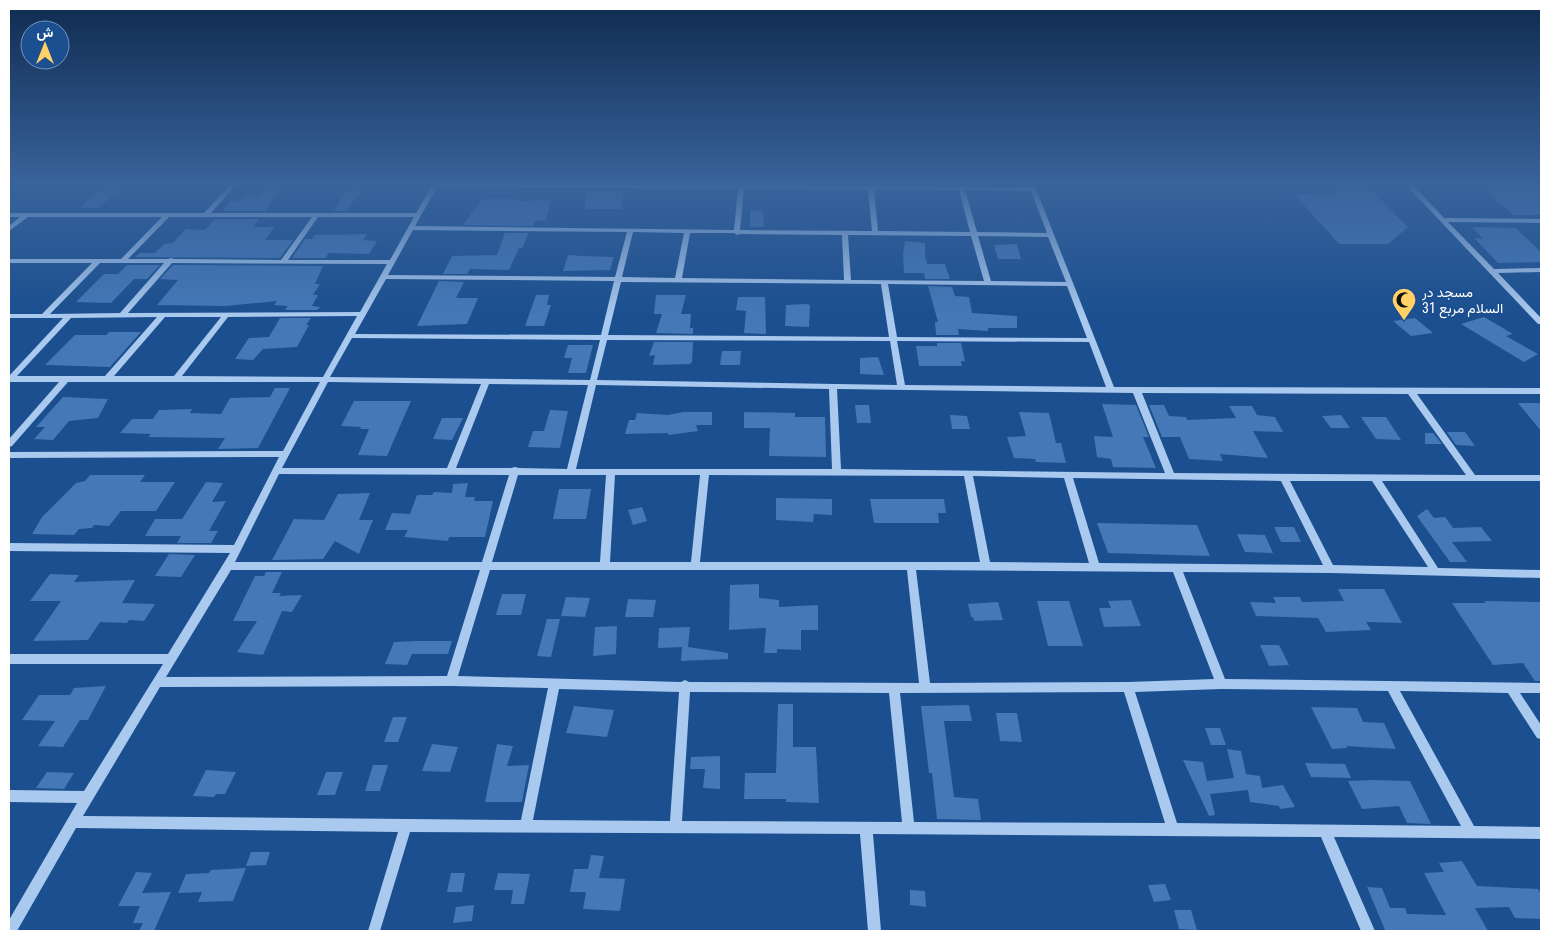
<svg xmlns="http://www.w3.org/2000/svg" width="1550" height="940" font-family="'Roboto Condensed',Vazirmatn,sans-serif">
	<style>
		.building { fill: #4478b7 }
		.lines { fill: none; stroke-linecap: round; stroke-linejoin: round }
		.minor { fill: #a9c9ee; fill-rule: evenodd }
		.labels { text-anchor: middle; dominant-baseline: central; stroke-width: 4.5; stroke-linejoin: round; paint-order: stroke }
		.poi-label { font-size: 14px; fill: #fff; stroke: #1b4f8f; text-anchor: start }
	</style>
	<rect width="100%" height="100%" fill="#1b4f8f"/>
	<path class="building" d="M283,184L265,211H222L231,201H238L244,196H258L267,185Z
		M351,184H367L346,211H334Z
		M1330,184H1365L1408,227L1388,244H1339L1294,194L1338,193Z
		M1541,186V215H1514L1481,187Z
		M103,187L122,188L98,208H80Z
		M608,191L624,192L621,209H585L586,192Z
		M482,199H519V201L551,200L546,220L535,221L533,226L463,225Z
		M750,210L763,211L764,227H750Z
		M215,219H259L253,227H274L265,240H293L280,258L135,257L140,253H155L164,244L173,243L186,229L205,230Z
		M1472,227L1516,228L1541,252V262L1498,263L1474,238L1483,239Z
		M505,233H529L522,248H519L509,270L470,269L467,274H443L452,256L497,255Z
		M367,234L363,240L377,241L369,254L328,253L326,258H292L305,239H312L315,235Z
		M905,241L925,243V258H926L927,264H945L950,279H925L924,273H904L903,254Z
		M1017,244L1021,259H998L994,245Z
		M568,255L583,256L614,257L610,270L563,271Z
		M127,265H160L147,279H134L111,303L76,302L104,274H118Z
		M173,265L323,266L315,284H320L313,295H318L312,306L320,307L317,310H285L288,306L274,305L277,301L225,306L157,305L178,280L160,279Z
		M439,281L464,282L456,298H478L467,324L417,326Z
		M928,286L952,287L955,296L969,297L972,313L1017,316V328H988V331L958,329L959,335H936L935,322H938Z
		M536,295H549L547,305H551L544,326H525Z
		M656,295H686L681,314H691L690,328H693V334L656,333L662,314H654Z
		M738,297H765L766,334L744,333L746,311L736,310Z
		M806,304L810,305L809,327L785,326L786,305Z
		M1484,317L1513,334L1506,336L1538,354L1524,362L1461,324Z
		M280,318H311L306,325H309L297,347L263,349L253,360L235,359L249,338L269,337Z
		M1415,318L1433,333L1411,336L1393,321Z
		M109,332H141L110,367L45,365L75,335H106Z
		M654,342H693L692,362L690,364L653,365L655,355L649,356Z
		M937,343H961L965,361H961L962,366H919L916,346H937Z
		M568,345H593L586,373H568L572,358H564Z
		M722,351H741L740,365H720Z
		M878,357L884,375L860,374V358Z
		M275,388H290L258,448L218,449L225,438L148,437L151,434L120,433L132,419H153L159,410L192,409L190,413L221,414L230,398L270,397Z
		M63,397L108,399L98,418L69,421L53,440L34,439L45,427H36Z
		M354,401H411L387,456L358,455L369,429H360L361,427L341,426Z
		M1518,403H1541V431Z
		M1102,404L1136,405L1149,437H1143L1156,468L1113,467L1111,459L1097,457L1094,436L1113,437Z
		M855,405H869L871,423H857Z
		M1149,405H1164L1169,416L1186,417L1187,420L1236,418L1229,406H1252L1257,415L1275,417L1283,432L1253,431L1268,458L1220,454L1223,461L1189,459L1180,437H1162Z
		M550,410L568,411L560,448L528,447L533,431H544Z
		M683,412H712V425H696L698,431L668,435V433L625,434L629,420H635L637,413L668,415Z
		M744,412L795,413V417H825L826,457L769,456L770,428H744Z
		M1019,412L1049,413L1056,443H1061L1066,463L1036,462L1035,459L1014,458L1007,437L1026,436Z
		M950,415L967,416L970,429H952Z
		M1341,415L1350,428H1331L1322,416Z
		M1361,417H1386L1401,440L1376,439Z
		M442,418H463L452,440L433,439Z
		M1447,432H1465L1475,446L1456,445Z
		M1425,433H1433L1442,444H1425Z
		M90,475H145L140,482H175L156,511H121L109,526L94,525L92,528L79,529L74,535L32,534L42,517L76,483L85,481Z
		M206,482L223,483L212,502L226,501L209,531H218L211,543H177L181,536H145L155,519H182Z
		M468,483L465,497H475L474,501H493L485,537H449L448,541L404,537L408,530H385L392,513L410,514L417,495H432L434,492L452,493L453,484Z
		M559,489H591L586,519H553Z
		M370,493L359,520H373L359,554L335,541L323,559L272,560L294,519L324,520L338,494Z
		M776,498L832,499V515L814,514L813,522L776,520Z
		M870,499H944L946,513H938L939,523H874Z
		M642,507L647,521L633,525L628,510Z
		M1427,509L1434,518L1445,517L1453,528L1481,527L1492,541L1452,542L1467,562H1450L1417,516Z
		M1097,523L1197,525L1210,556L1108,553Z
		M1274,527H1294L1301,542H1281Z
		M1237,534L1265,535L1273,553L1245,552Z
		M169,554L195,555L181,577L155,576Z
		M266,572H282L272,593H281L279,596L302,595L292,612L282,611L263,655L237,652L257,621H233L255,576H264Z
		M50,574L79,575L74,582L135,580L122,603L155,604L144,621L129,620L127,623L100,622L88,640L33,641L61,601H30Z
		M759,584V598L779,600V607L818,605V630H801V650L777,649V653H764L766,628L729,630L730,585Z
		M1338,589H1384L1402,623L1366,622L1371,630L1326,632L1318,618L1256,616L1250,602L1276,603L1273,597H1300L1302,602L1344,601Z
		M502,594H526L521,615H496Z
		M566,597L590,598L585,617L561,616Z
		M628,599L656,600L653,617H625Z
		M1131,600L1141,626L1104,627L1099,608H1111L1108,601Z
		M1037,601H1069L1083,646H1048Z
		M1484,601L1541,602V681H1535L1523,663L1493,665L1452,603H1486Z
		M998,602L1003,620L974,621L973,617H971L968,604Z
		M547,619H560L551,657L537,656Z
		M617,626L616,654L593,656L595,627Z
		M690,627L688,647L728,653V659L681,661L682,647L658,648L659,628Z
		M415,641H452L448,654H412L407,665L385,664L394,642Z
		M1260,645H1279L1289,665L1269,666Z
		M106,686L88,720H80L63,747L38,746L55,721L22,720L39,695H70L74,688Z
		M778,704H793V747H816L819,803L786,802V799H744L745,773H776Z
		M969,705L972,721H944L954,797L978,799L981,820L937,819L932,773H929L921,706Z
		M574,706L614,710L607,737L566,733Z
		M1311,707L1357,708L1363,722L1384,723L1396,749L1346,746L1347,748L1332,749Z
		M996,713H1017L1022,742L1000,741Z
		M393,717H407L398,742H384Z
		M1205,728H1220L1226,745H1211Z
		M432,744L458,747L450,772L422,771Z
		M497,744L513,746L507,766L529,765L522,802H485Z
		M1227,749L1241,751L1246,774L1260,776L1262,788L1283,785L1295,807L1280,809L1279,806L1250,802L1248,790L1210,794L1215,815L1209,816L1183,760L1203,762L1207,781L1234,778Z
		M720,756V789L703,788L705,769H690L691,757Z
		M1305,763L1345,764L1351,778L1311,777Z
		M373,765H388L380,791H365Z
		M206,770L236,772L225,794H216L214,797L193,796Z
		M47,772L74,773L64,789L36,788Z
		M326,772H343L335,795H317Z
		M1372,780L1410,781L1431,824L1407,823L1399,806L1362,809L1348,781Z
		M251,852H270L266,865L246,866Z
		M591,855L604,856L599,878L625,879L620,911L583,909L586,892H570L574,869H588Z
		M1462,861L1477,886L1538,889L1541,894V919L1515,918L1509,907L1475,908L1488,931L1385,930L1367,887L1382,888L1390,908H1405L1407,914L1446,915L1424,873L1444,872L1439,863Z
		M246,868L233,901L198,902L202,892L178,893L186,874L209,873L211,870Z
		M136,872L152,873L142,893L171,892L154,931H139L143,923H133L140,906H118Z
		M451,873H465L462,892H447Z
		M498,873L530,874L524,904H511L513,890H494Z
		M1165,884L1171,900L1154,902L1148,885Z
		M910,890L925,891L926,907L910,905Z
		M474,905L472,921L453,923L456,907Z
		M1174,910H1191L1197,930L1179,929Z"/>
	<g class="lines">
		<path class="minor" d="M231,184H237L211,213H416L433,184H741L1029,187L1028,184H1034L1114,387L1541,388V394H1417L1475,475H1541V481H1382L1438,568L1541,570V578L1330,573L1183,572L1225,679L1541,683V693H1520L1541,725V739L1537,738L1508,693L1400,691L1474,826L1541,827V839L1334,837L1375,931H1361L1321,837L873,834L881,931H868L860,834L410,832L380,931H368L398,832L76,828L17,931H9V920L77,803L9,802V790L84,791L163,664H9V654H168L230,553L9,551V543L234,545L279,457L9,458V452L283,451L320,382H68L12,446L9,447V439L59,382H9V376L63,318H9V314H42L92,263H9V259H121L162,217H28L9,231V226L20,217H9V213H204ZM437,187L738,189L734,230L415,226ZM744,189L868,190L872,231L740,230ZM874,190H959L970,232L878,231ZM965,190L1031,191L1047,233L977,232ZM169,217H312L281,260L174,259L171,258L168,259H128ZM318,217H414L390,260H288ZM413,230L627,232L615,277L388,275ZM633,232L684,233L675,278L622,277ZM690,233H734L737,235L740,234L842,235L844,280L682,278ZM848,235L971,236L984,281L851,280ZM978,236L1048,237L1066,282L991,281ZM100,263H164L120,313L50,314ZM172,263L387,264L360,312L128,313ZM386,279L614,281L601,335L355,334ZM621,282L881,284L889,337L608,335ZM888,284L1067,286L1087,338L897,337ZM357,316L323,377L182,376L228,317ZM157,317L105,376H17L71,318ZM165,317H221L174,376H114ZM352,338L600,340L590,380L330,377ZM607,340L890,341L897,385L597,380ZM897,341L1089,342L1106,387L905,385ZM328,382L481,384L447,468H282ZM489,384L588,385L567,469L519,468L515,467L511,468H456ZM596,385L829,389L832,469H576ZM837,389L1133,393L1165,473L841,469ZM1142,393L1408,394L1466,475L1174,473ZM279,474L509,475L482,562H235ZM518,475H606L600,562H492ZM615,475H700L691,562H610ZM709,475L964,476L980,562H700ZM973,476L1064,478L1089,563L990,562ZM1073,478L1281,481L1323,565L1099,563ZM1290,481H1372L1428,567L1333,565ZM231,570H480L447,676L166,677ZM490,570H907L919,683L689,682L685,680L681,682L458,676ZM916,570L1173,572L1214,679L1128,682L930,683ZM451,686L548,688L521,820L83,816L160,687ZM559,689L679,692L670,821L533,820ZM1221,689L1388,691L1461,826L1177,823L1135,692ZM690,692L889,693L902,822L682,821ZM1124,692L1165,823L914,822L900,693Z
			M1405,184H1412L1444,218L1541,219V223L1448,222L1494,269L1541,268V272L1498,273L1541,318V324H1538Z"/>
	</g>
	<linearGradient id="sky" x2="0" y2="1"><stop stop-color="#0f2b4f"/><stop offset="0.58" stop-color="#39639b"/><stop offset="1" stop-color="#39639b" stop-opacity="0"/></linearGradient>
	<rect width="1550" height="316" fill="url(#sky)"/>
	<defs>
		<symbol id="mosque-pin" viewBox="-11 -11 22 30"><path d="M0 17L-7.5 6A9.5 9.5 0 1 1 7.5 6Z" fill="#ffd166" stroke="#1b4f8f"/><path d="M3.5-4.9A6 6 0 1 0 3.5 4.9A5 5 0 1 1 3.5-4.9Z" fill="#111"/></symbol>
	</defs>
	<g fill-rule="evenodd">
		<use href="#mosque-pin" x="1390" y="286" width="28" height="38"/>
	</g>
	<g class="labels">
		<g class="poi-label">
			<text x="1422" y="292">مسجد در<tspan x="1422" dy="16">السلام مربع 31</tspan></text>
		</g>
	</g>
	<rect width="1550" height="940" fill="none" stroke="#ffffff" stroke-width="20"/>
	<g transform="translate(45 45)"><circle r="24" fill="#1b4f8f" stroke="#7695bc"/>
	<path d="M0-4L9 19L0 12L-9 19Z" fill="#ffd166"/>
	<text y="-8" font-size="14" font-weight="bold" text-anchor="middle" fill="#ffffff">ش</text>
	</g>
</svg>
